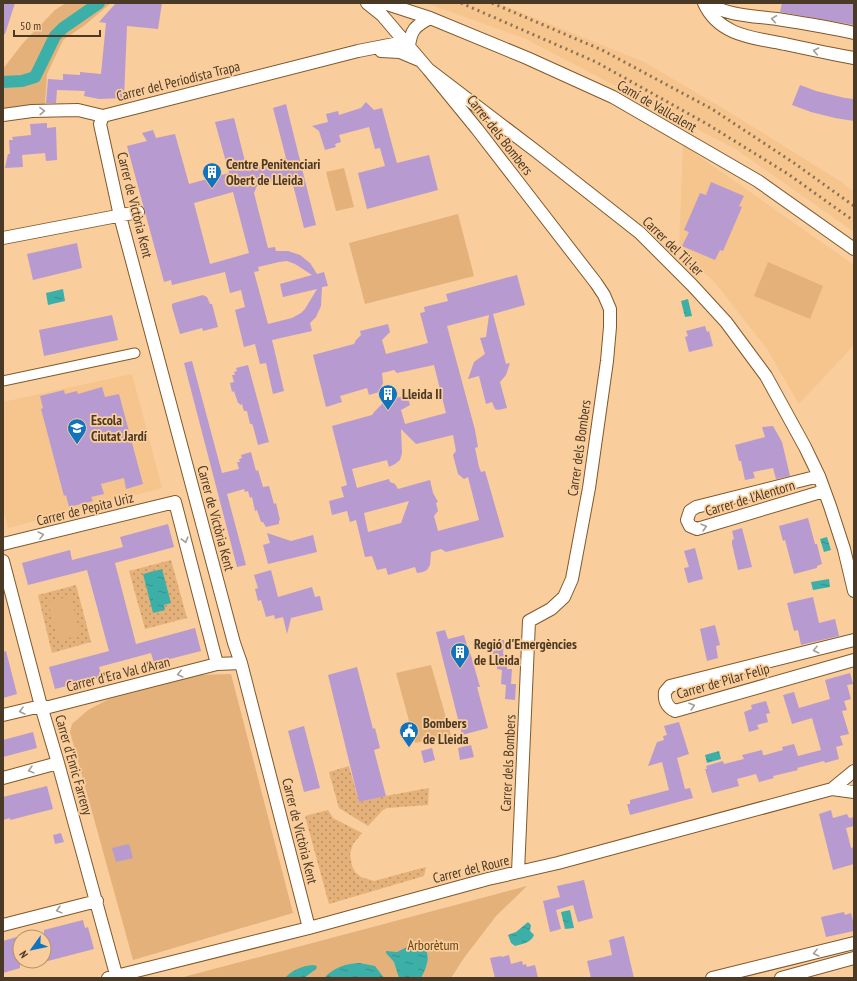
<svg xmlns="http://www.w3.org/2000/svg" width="857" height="981" font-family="'PT Sans Narrow',sans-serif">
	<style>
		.built { fill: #f6c48d }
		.grass { fill: url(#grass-dots) }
		.green { fill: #e3b179 }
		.water { fill: url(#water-ripples) }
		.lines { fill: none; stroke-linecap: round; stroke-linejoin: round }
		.canal { stroke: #3cb0a8; stroke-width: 12 }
		.building { fill: #b79acf; fill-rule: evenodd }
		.pedestrian-casing { stroke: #80592a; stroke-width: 11 }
		.minor-casing { stroke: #80592a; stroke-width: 14 }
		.pedestrian { stroke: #fff; stroke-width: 9 }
		.minor { stroke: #fff; stroke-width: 12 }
		.rail { stroke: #8c7152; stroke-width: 3; stroke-dasharray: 2 4; stroke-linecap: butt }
		.oneway { stroke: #a49c92 }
		.labels { text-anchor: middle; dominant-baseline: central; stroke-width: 3.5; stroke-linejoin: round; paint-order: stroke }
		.street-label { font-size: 14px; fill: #4a3925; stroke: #facd9c }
		.poi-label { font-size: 14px; font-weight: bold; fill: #4a3925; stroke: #facd9c; text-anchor: start }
		.park-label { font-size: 14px; fill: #674212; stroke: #facd9c }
	</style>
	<defs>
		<pattern id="grass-dots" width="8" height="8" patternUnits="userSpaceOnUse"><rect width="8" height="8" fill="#e3b179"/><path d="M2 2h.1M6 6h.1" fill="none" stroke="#ba9163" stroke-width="1.8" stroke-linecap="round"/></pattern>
		<pattern id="water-ripples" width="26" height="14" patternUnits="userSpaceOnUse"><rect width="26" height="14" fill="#3cb0a8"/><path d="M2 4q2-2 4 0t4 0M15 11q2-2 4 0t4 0" fill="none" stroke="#349089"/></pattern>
	</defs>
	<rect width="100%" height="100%" fill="#facd9c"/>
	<path class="built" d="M426,3H498L644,62L729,112L840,181L854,192V232L737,150L526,39Z
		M683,145L854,265V345L799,404L767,349L717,285L679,248Z
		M132,374L162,488L8,528L3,508V402Z"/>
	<path class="grass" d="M171,560L187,618L145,629L129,571Z
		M76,585L91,642L52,653L38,595Z
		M349,766L359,802L386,796L429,788L428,805L387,808L383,810L368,826L339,808L329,772Z
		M328,810L333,818L362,833L353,844L350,854L352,866L355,872L361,877L374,881L426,867L424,876L329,904L305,816Z"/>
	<path class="green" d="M66,3H111L85,25L63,40L47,74L45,104L3,112V69L23,43L55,10Z
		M344,168L354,207L336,211L326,172Z
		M458,214L474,276L365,304L349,243Z
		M768,262L823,286L810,319L754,296Z
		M71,596L80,635L58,641L48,602Z
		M431,665L451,735L415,743L396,673Z
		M231,674L293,913L133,960L70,732L72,724L88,710L109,699L200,675Z
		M527,886L496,916L464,958L451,978H180Z"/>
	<path class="water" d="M63,289L65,301L48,305L46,293Z
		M688,299L692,316L685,317L681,301Z
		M827,537L831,550L824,552L820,539Z
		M162,569L171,603L164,605L165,610L153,613L143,574Z
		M829,579L830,587L813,590L811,582Z
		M719,751L721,759L707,763L705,755Z
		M570,910L574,928L565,929L561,912Z
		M528,922L531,925L530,931L534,935C531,943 522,944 515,946L511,943L508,935L516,932Z
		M411,945C434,944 429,964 421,978H399L394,962L386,953V951L397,952Z
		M360,963L375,966L384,978H324C333,968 347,963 360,963Z
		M313,965L317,966L316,969L304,978H285C292,970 302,966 313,965Z"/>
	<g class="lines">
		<path class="canal" d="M3,82L22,81L35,77L55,36L63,28L99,3"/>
	</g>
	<path class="building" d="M3,3H15L5,34H3Z
		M116,3H162L158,29L127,26L124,98L99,99L84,96L85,91L57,90L56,103H46L48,79L63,80V74L80,75V72L101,74L106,23L99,22Z
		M782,3H854V25L780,12Z
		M800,85L816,91L845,98L854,99V121L835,118L811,112L792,105Z
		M366,102L374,110L382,108L397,163L429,155L438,190L367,209L358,173L385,166L380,148L375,149L369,127L339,135L341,142L335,144L336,147L325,150L319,131L312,126L328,122L326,114L338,111L339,115L361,108Z
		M286,104L316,225L304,228L291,177L257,186L254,193L268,248L275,247L276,251H288L300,255L310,263L317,274L324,272L328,286L322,287L321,306L316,317L310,323L312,331L272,340L284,391L273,394L266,363L260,364L255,344L244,347L235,310L245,307L241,290L230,293L225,272L172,285L171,280L164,282L127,146L147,141L142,133L153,130L156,138L175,134L189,184L229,173L215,122L234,118L247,169L286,158L273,108ZM233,192L249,253L210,264L194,203ZM287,261L295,264L312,275L280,284L283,297L317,289L305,309L301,313L292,318L268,324L254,272L259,271L258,267L279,262Z
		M47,123V128L56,127L57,160L46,161L45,153L22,155L23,167L5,168L8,154H10L9,140H13L12,137L31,135L30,124Z
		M711,182L744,196L739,206L742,207L723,251L720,250L715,260L682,246L689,232L684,230L700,193L706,195Z
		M77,243L82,268L33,280L27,254Z
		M517,275L525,305L493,314L506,364L510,363L506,375L500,382L507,408L498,410L495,409L492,402L486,404L479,376L468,379L474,362L485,354L480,338L486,337L489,315L447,326L475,430L478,447L475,448L479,467L481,472L485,471L504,537L446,552L441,549L431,552L430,565L427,570L423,572L417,573L415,567L388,575L386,568L377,570L372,556L365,557L356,520L350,522L347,511L332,515L329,501L344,497L341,487L347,485L332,426L372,415L375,411L385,401L407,395L410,405L401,410L405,424L446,413L434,365L397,373L394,370L382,373L383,383L379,392L369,395L367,388L340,396L342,402L326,407L313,355L354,344L356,340L361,335L360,331L388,324L390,332L382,340L386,354L428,343L420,313L425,312L424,307L448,301L446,294ZM401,429L416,444L453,435L456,451L453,455L458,474L464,479L468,477L479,520L438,531L434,516L438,511L436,503L438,502L433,493L430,480L398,489L395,484L390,482L389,479L357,488L352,469L387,460L389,467L395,464L400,460L402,453ZM409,501L401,523L368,532L364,513Z
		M203,295L207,297L210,304H212L218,327L203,331L202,328L180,334L172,307V304L174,303Z
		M112,315L118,340L44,356L39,330Z
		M705,326L707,332L709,331L713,346L689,352L685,337L688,336L686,331Z
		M192,361L222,473L239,469L237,462H240L239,459L242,458L241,455L251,452L256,471L258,470L263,487L269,486L274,504L276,503L280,520L279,521V524L266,527L263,522H261L257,510L255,511L252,497L250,498L248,491L245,492L244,489L227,494L246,565L237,567L184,363Z
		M248,365L269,442L258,445L253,426L252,424H250L247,411H244L242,404L240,405L239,403H238L234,391L232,392L230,383L234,382L232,375H235L234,372L237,371L236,368Z
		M102,387L105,397L119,394L143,484L126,489L124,478L101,484L104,494L91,497L93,501L69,507L66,495L64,496L41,409L43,408L40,396L64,390L65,394L77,391L78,394Z
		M773,426L782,442L790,476L776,479L773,468L753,472L755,478L745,480L741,461H739L735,445L765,437L762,427Z
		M808,518L815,544H817L822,564L817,566V568L794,574L785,540L783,541L779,526Z
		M168,524L174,547L115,563L136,644L195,628L201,651L154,663L151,653L99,667L102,677L55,689L49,667L109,651L87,570L28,585L22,563L70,550L72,560L123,547L120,537Z
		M742,528L752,567L738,570L732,544V540L734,539L732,531Z
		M267,533L291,541L313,535L317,552L268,564L263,545L270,543Z
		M695,548L703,579L688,583L684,568L689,567L684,551Z
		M271,570L278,597L312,587L315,597L320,596L323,610L291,618L287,634L283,617L275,619L274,615L266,617L261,600L258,601L255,589L258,588L254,575Z
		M813,597L819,623L835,619L839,636L801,645L798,630L794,631L787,603Z
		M715,625L720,645L716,646L718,658L707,661L700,629Z
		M445,630L448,639L464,635L469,653L470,652L480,687H477L488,728L462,735L436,632Z
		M495,639L504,640L503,654L508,655L507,669H512L511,684H516L515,700L505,699L506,685L501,684L502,670L497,669L498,655L493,654Z
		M6,651L17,694L3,698V652Z
		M357,667L373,729L375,728L380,748L374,750L386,796L359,802L328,675Z
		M850,673L853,684L847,685L851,699L844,701L847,710L842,711L849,734L840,736L843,745L836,747L839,759L825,763L824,761L797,768L798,770L773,776L774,778L759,782L756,774L737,779L739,786L712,793L705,769H707L706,766L723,761L724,764L744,759L742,755L762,750L763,755H765L783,750L782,747L794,744L798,756L821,750L812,718L792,724L783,695L794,692L799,708L830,699L825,680Z
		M766,701L770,713L766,714L768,722L757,725L759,729L749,732L744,712L752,709L751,705Z
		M679,722L689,754L677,758L685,789L690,788L693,798L630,815L627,804H630V800L669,790L662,762L648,766L657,742L664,740L663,736L667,735L664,726Z
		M304,726L320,788L304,792L288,731Z
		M33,732L37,748L3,757V740Z
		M471,745L474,757L460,760L458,748Z
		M432,748L435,760L424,763L421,751Z
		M47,786L53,809L10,820V818L3,820V797Z
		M831,810L833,818L847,814L849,818L854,817V826L846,828L851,848L854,847V864L833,870L819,814Z
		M61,833L64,842L55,844L53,835Z
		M129,844L133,858L116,862L112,848Z
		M584,880L593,918L578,922L573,905L556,910L561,929L550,932L543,901L560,897L557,886Z
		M844,912L845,915L851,913L854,925V931L826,937L821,917Z
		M83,920L85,928L88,927L94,949L44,962V930Z
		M20,936V968L3,973V941Z
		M624,936L634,978H591L587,961L612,955L609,940Z
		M509,955L511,964L522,961L523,965L526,964L527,967L535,965L538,978H495L490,958L501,956L502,957Z"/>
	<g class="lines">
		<defs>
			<path id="pedestrian" d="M3,381L135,353"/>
			<path id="minor" d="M367,3L382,15L428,69L537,152L640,233L692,285L726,322L766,376L805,447L819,476L830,506L844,549L854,591
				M384,3L430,18L527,58L613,97L758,181L854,249
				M704,3C719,36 754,38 785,44C808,49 831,54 854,58
				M708,3C727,16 755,16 777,19C803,23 829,27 854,33
				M409,46C411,30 415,26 430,18
				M381,51L400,52L419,60
				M428,69L477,129L596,283L604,295L610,309V327L607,361L589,488L572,579L564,597L551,609L529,621L518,872
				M3,115L32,111L78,110L103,116L358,51L399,43L404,41
				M103,116L100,124L120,216L234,643L241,663L309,928
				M3,238L138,212
				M819,476L696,507L690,511L687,520L690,526L697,529L824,491
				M3,544L175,502L217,664
				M3,561L41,706L58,763L117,978
				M854,640L670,686L665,692C664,701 667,707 675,711L854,660
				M3,715L41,706L49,707L217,664L241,663
				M3,778L58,763
				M832,789L854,771
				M3,925L97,901
				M108,978L309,928L488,879L558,863L832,789L854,792
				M712,978L854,943
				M781,978L854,958"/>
		</defs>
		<use href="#pedestrian" class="pedestrian-casing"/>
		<use href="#minor" class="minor-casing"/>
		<use href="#pedestrian" class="pedestrian"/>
		<use href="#minor" class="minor"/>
		<path class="rail" d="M461,3L596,62L707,124L788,174L854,221
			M492,3L602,50L712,109L794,163L854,206"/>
	</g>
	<defs><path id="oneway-chevron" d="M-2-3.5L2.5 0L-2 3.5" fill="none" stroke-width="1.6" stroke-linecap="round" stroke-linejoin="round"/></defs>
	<g class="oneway">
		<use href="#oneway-chevron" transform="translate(774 19) rotate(-172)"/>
		<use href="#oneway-chevron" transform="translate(816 51) rotate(-168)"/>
		<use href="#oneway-chevron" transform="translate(42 111) rotate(-2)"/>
		<use href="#oneway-chevron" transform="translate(704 527) rotate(-16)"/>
		<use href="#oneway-chevron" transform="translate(41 535) rotate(-14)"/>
		<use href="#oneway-chevron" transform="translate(185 540) rotate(75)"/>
		<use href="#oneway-chevron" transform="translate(816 650) rotate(166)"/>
		<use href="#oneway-chevron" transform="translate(180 674) rotate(166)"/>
		<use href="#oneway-chevron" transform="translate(692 706) rotate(-16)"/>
		<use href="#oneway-chevron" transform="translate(22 711) rotate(166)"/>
		<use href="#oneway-chevron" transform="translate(31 770) rotate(165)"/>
		<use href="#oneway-chevron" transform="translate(59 910) rotate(165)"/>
		<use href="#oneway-chevron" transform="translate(816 953) rotate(166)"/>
	</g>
	<defs>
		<symbol id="building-pin" viewBox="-11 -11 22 30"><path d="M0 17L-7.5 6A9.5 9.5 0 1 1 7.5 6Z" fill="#1073be" stroke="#facd9c"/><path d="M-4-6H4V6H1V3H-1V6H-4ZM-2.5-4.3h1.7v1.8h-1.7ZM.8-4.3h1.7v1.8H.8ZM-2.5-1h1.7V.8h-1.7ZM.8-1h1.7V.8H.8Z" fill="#fff"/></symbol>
		<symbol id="school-pin" viewBox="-11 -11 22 30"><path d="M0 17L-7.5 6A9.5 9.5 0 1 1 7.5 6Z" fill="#1073be" stroke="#facd9c"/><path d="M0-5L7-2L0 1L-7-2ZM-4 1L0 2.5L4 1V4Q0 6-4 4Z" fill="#fff"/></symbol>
		<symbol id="civic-pin" viewBox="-11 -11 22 30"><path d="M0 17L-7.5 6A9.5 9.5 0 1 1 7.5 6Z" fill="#1073be" stroke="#facd9c"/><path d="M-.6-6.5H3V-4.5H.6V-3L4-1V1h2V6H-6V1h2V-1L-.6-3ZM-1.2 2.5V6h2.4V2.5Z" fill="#fff"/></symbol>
	</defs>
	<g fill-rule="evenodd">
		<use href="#building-pin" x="201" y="161" width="22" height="30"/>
		<use href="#building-pin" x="377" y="383" width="22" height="30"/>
		<use href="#school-pin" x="66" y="417" width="22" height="30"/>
		<use href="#building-pin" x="449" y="641" width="22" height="30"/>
		<use href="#civic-pin" x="398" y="720" width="22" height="30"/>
	</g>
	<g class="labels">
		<g class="street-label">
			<text transform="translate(178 81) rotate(-14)">Carrer del Periodista Trapa</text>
			<text transform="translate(657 106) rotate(30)">Camí de Vallcalent</text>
			<text transform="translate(500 135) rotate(52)">Carrer dels Bombers</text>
			<text transform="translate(135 205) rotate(76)">Carrer de Victòria Kent</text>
			<text transform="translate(673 246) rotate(44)">Carrer del Til·ler</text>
			<text transform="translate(579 448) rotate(-82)">Carrer dels Bombers</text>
			<text transform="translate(750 498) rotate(-17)">Carrer de l'Alentorn</text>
			<text transform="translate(85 509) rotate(-14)">Carrer de Pepita Uriz</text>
			<text transform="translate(216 518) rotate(75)">Carrer de Victòria Kent</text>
			<text transform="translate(118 674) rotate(-14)">Carrer d'Era Val d'Aran</text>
			<text transform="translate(723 681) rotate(-16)">Carrer de Pilar Felip</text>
			<text transform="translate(508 763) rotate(-87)">Carrer dels Bombers</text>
			<text transform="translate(74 765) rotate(74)">Carrer d'Enric Farreny</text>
			<text transform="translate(300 831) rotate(76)">Carrer de Victòria Kent</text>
			<text transform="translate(471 869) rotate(-14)">Carrer del Roure</text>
		</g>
		<g class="poi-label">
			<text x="226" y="164">Centre Penitenciari<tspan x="226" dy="16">Obert de Lleida</tspan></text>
			<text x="402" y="394">Lleida II</text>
			<text x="91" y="420">Escola<tspan x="91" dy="16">Ciutat Jardí</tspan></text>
			<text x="474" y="644">Regió d'Emergències<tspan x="474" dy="16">de Lleida</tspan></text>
			<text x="423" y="723">Bombers<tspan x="423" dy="16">de Lleida</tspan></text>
		</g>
		<g class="park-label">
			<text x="433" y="945">Arborètum</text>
		</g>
	</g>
	<rect width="857" height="981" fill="none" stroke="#4a3925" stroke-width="8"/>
	<g transform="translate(32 949) rotate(237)"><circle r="19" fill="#facd9c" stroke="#b4926c"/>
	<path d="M0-3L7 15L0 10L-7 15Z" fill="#1073be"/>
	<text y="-6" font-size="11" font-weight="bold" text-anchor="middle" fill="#4a3925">N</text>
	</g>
	<path d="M14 30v6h86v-6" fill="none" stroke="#4a3925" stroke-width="2"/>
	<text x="20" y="30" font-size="12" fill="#4a3925" stroke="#facd9c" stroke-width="3" paint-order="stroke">50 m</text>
</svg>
